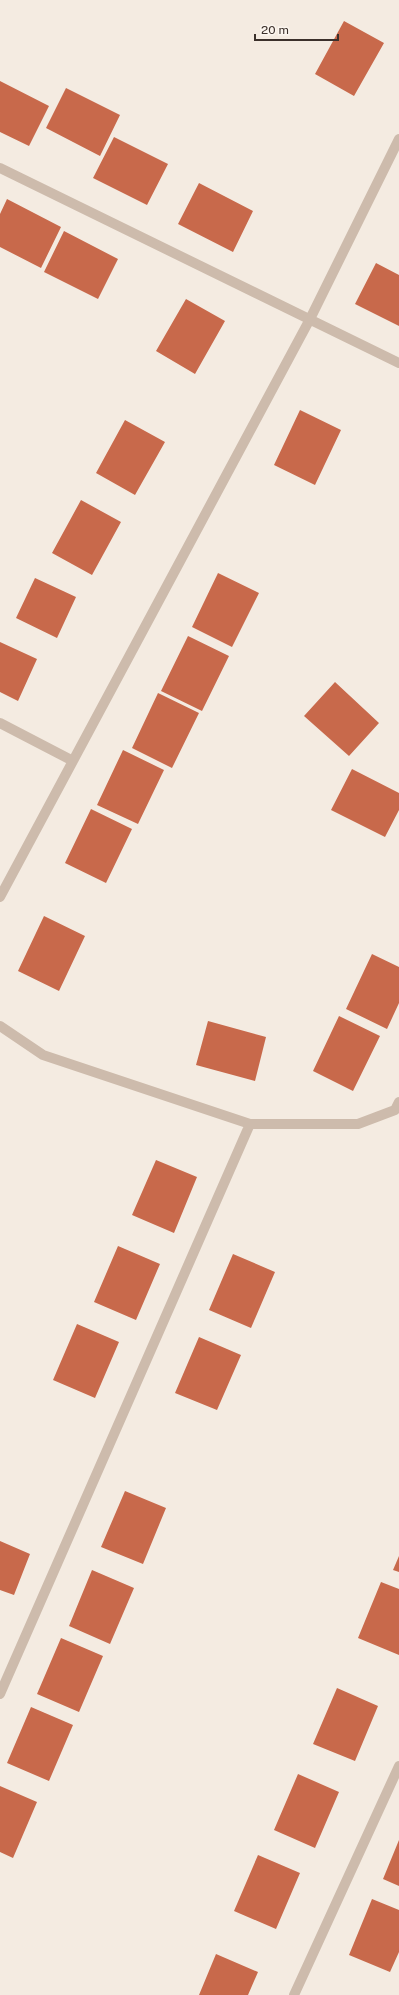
<svg xmlns="http://www.w3.org/2000/svg" width="399" height="1995" font-family="'Public Sans',sans-serif">
	<style>
		.building { fill: #c8694b }
		.lines { fill: none; stroke-linecap: round; stroke-linejoin: round }
		.street { stroke: #cdbbac; stroke-width: 10 }
	</style>
	<rect width="100%" height="100%" fill="#f4ebe1"/>
	<path class="building" d="M344,21L384,43L354,96L315,74Z
		M0,81L49,106L29,146L0,132Z
		M66,88L120,115L100,156L46,128Z
		M114,137L168,164L147,205L93,178Z
		M199,183L253,211L233,252L178,224Z
		M7,199L61,227L41,268L0,247V214Z
		M64,231L118,259L98,299L44,272Z
		M376,263L399,275V326L355,304Z
		M186,299L225,321L195,374L156,351Z
		M300,410L341,430L315,485L274,465Z
		M125,420L165,442L135,495L96,473Z
		M81,500L121,522L92,575L52,553Z
		M218,573L259,593L232,647L192,627Z
		M35,578L76,597L57,638L16,618Z
		M188,636L229,656L202,711L161,691Z
		M0,642L37,659L18,701L0,692Z
		M335,682L379,723L349,756L304,716Z
		M158,693L199,713L172,768L132,748Z
		M123,750L164,770L138,824L97,805Z
		M352,769L399,793V810L385,837L331,810Z
		M91,809L132,829L106,883L65,863Z
		M44,916L85,936L59,991L18,971Z
		M372,954L399,967V1003L387,1029L346,1009Z
		M339,1016L380,1036L353,1091L313,1071Z
		M208,1021L266,1037L255,1081L196,1065Z
		M156,1160L197,1177L174,1233L132,1215Z
		M118,1246L160,1264L136,1320L94,1302Z
		M233,1254L275,1272L251,1328L209,1310Z
		M77,1324L119,1342L95,1398L53,1380Z
		M199,1337L241,1355L217,1410L175,1393Z
		M125,1491L166,1508L143,1564L101,1547Z
		M0,1541L30,1554L14,1595L0,1590Z
		M399,1556V1572L393,1570Z
		M92,1570L134,1588L110,1644L69,1626Z
		M381,1582L399,1589V1655L358,1638Z
		M61,1638L103,1656L79,1712L37,1694Z
		M337,1688L378,1706L355,1761L313,1744Z
		M31,1707L73,1725L49,1781L7,1763Z
		M298,1774L339,1792L315,1848L274,1830Z
		M0,1786L37,1802L13,1858L0,1852Z
		M399,1840V1886L383,1879Z
		M258,1855L300,1873L276,1929L234,1911Z
		M372,1899L399,1910V1952L390,1972L349,1955Z
		M216,1954L258,1972L248,1995H199Z"/>
	<g class="lines">
		<path class="street" d="M0,168L399,363
			M0,723L73,761
			M0,897L310,319L399,139
			M0,1026L43,1055L250,1124H358L395,1110L399,1102
			M0,1694L250,1124
			M294,1995L399,1766"/>
	</g>
	<path d="M255 34v6h83v-6" fill="none" stroke="#3b302b" stroke-width="2"/>
	<text x="261" y="34" font-size="12" fill="#3b302b" stroke="#fbf5ee" stroke-width="3" paint-order="stroke">20 m</text>
</svg>
